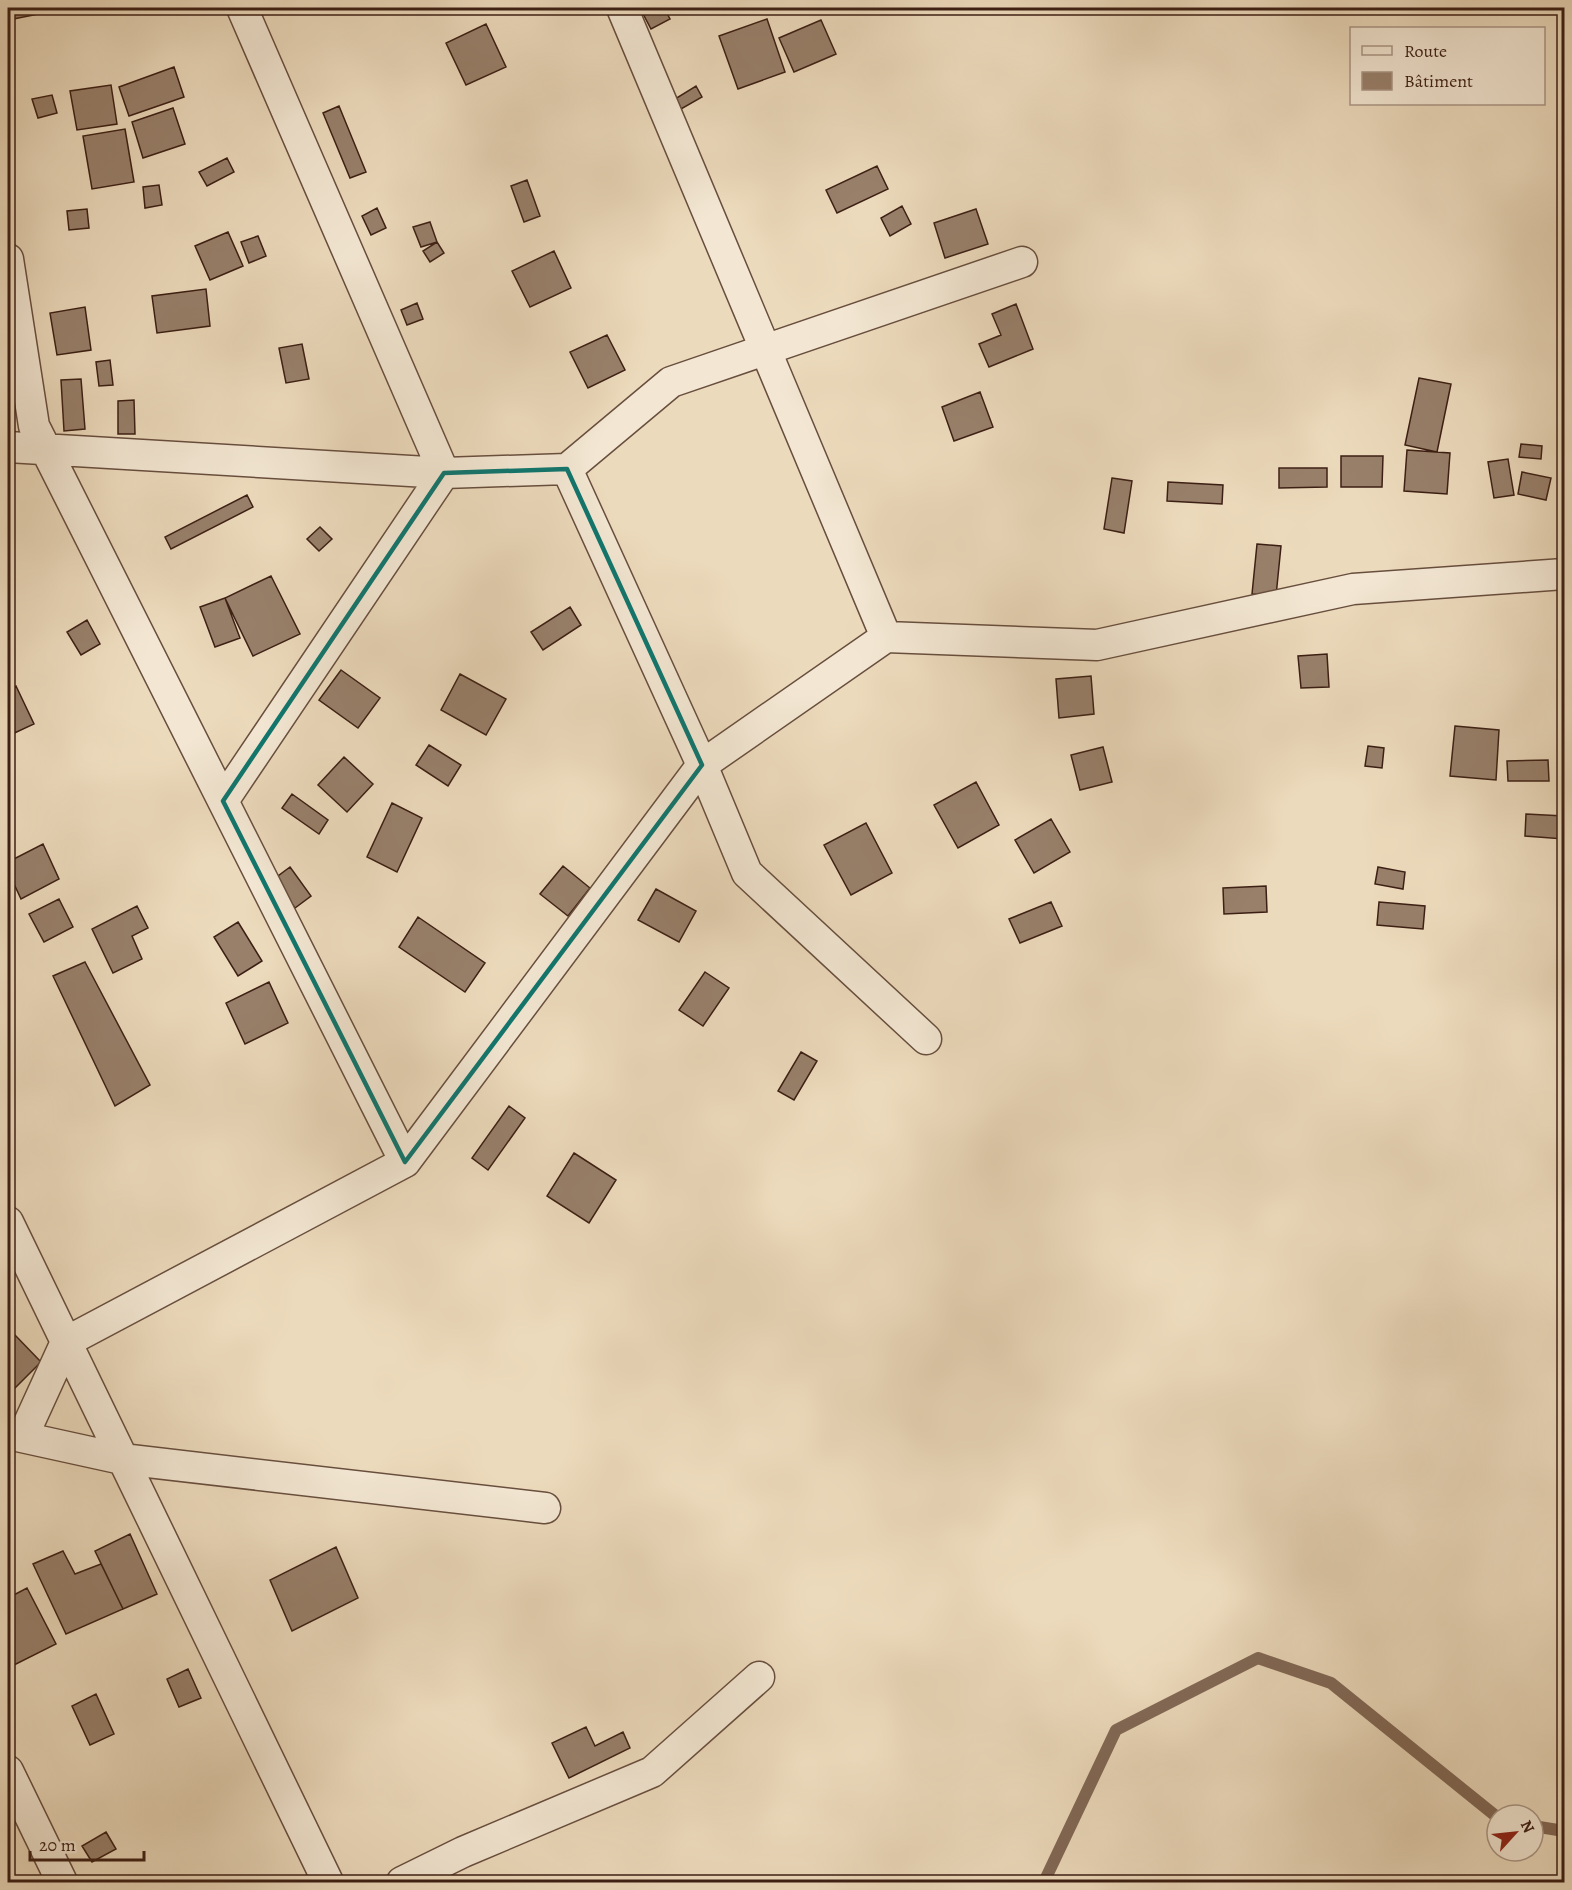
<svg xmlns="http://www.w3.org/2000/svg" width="1572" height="1890" font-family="Alegreya,serif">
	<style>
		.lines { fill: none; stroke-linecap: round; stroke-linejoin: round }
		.stream { stroke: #826957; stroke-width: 12 }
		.building { fill: #98806b; stroke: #3c1f14; stroke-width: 1.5 }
		.street-casing { stroke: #684e3e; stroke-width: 33 }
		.street { stroke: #f3e7d3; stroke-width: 30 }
		.marked { fill: none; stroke: #0f766e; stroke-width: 4.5; stroke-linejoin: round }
	</style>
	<rect width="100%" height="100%" fill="#ecdabc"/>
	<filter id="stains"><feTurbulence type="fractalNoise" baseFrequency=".00333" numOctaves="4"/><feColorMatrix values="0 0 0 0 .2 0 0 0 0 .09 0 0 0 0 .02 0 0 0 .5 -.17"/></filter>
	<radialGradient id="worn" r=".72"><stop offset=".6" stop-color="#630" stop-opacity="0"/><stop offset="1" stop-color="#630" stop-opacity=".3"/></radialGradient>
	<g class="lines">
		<path class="stream" d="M1533,1826L1564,1831
			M1044,1882L1116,1730L1258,1658L1331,1683L1497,1817"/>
	</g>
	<path class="building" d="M8,8H48L49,12L8,20Z
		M640,8H664L670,19L651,29Z
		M767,19L785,72L738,89L719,36Z
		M821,20L836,54L794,72L779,38Z
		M486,24L506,67L466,85L446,43Z
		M174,67L184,97L129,116L119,87Z
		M111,85L117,124L77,130L70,91Z
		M696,86L702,97L681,109L675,99Z
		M52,95L57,113L38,118L32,99Z
		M339,106L366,172L350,178L323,113Z
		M173,108L185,144L143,158L132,122Z
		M125,129L134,182L92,189L83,136Z
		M227,158L234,172L207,186L199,172Z
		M877,166L888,189L837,213L826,190Z
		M527,180L540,216L524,222L511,186Z
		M159,185L162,205L145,208L143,187Z
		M902,206L911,224L890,236L881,218Z
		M377,208L386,228L371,235L362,216Z
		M87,209L89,228L69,230L67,211Z
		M976,209L988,244L945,258L934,223Z
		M430,222L437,242L421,247L413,227Z
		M228,232L243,266L210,280L195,246Z
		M258,236L266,256L249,263L241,242Z
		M437,242L444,253L430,262L423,251Z
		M554,251L571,288L530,307L512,271Z
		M206,289L210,326L157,333L152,296Z
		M417,303L423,319L407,325L401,310Z
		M1016,304L1033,349L989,367L979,344L1001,335L992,314Z
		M85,307L91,350L57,355L50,313Z
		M607,335L625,370L588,388L570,352Z
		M302,344L309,379L286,383L279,348Z
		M110,360L113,385L99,386L96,362Z
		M1419,378L1451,384L1437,452L1405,445Z
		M81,379L85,429L64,431L61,380Z
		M980,392L993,427L954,441L942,407Z
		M134,400L135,434H118V401Z
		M1521,444L1542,446L1541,459L1519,457Z
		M1407,450L1450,453L1447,494L1404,491Z
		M1341,456H1383L1382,487H1341Z
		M1508,459L1514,495L1494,498L1488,462Z
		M1279,468H1327V487L1279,488Z
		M1522,472L1551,478L1546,500L1518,494Z
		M1112,478L1132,481L1124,533L1104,529Z
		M1168,482L1223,485L1222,504L1167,501Z
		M247,495L253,507L171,549L165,537Z
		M320,527L332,539L319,551L307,539Z
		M1257,544L1281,546L1276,596L1252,594Z
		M271,576L300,634L253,656L225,598Z
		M225,598L240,638L215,647L200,607Z
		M570,607L581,625L543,650L531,632Z
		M87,620L100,644L81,655L67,632Z
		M1327,654L1329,687L1301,688L1298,656Z
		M341,670L380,698L358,728L319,700Z
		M460,674L506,699L486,735L441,710Z
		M1091,676L1094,714L1059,718L1056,679Z
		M16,686L34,724L8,736V690Z
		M1455,726L1499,730L1496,780L1450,776Z
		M429,745L461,765L448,786L416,765Z
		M1368,746L1384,748L1382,768L1365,766Z
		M1103,747L1112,782L1080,790L1071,755Z
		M344,757L373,784L347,812L318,785Z
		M1548,760L1549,781H1508L1507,761Z
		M976,782L999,825L958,848L934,805Z
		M292,794L328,820L319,834L282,808Z
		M392,803L422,818L397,872L367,857Z
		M1526,814L1564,816V839L1525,836Z
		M1051,819L1070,852L1034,873L1015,840Z
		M866,823L892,873L851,895L824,845Z
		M43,844L59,879L21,899L8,871V862Z
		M563,866L590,888L568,916L540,894Z
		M290,867L311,896L295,908L274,879Z
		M1378,867L1405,872L1403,889L1375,884Z
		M1266,886L1267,912L1224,914L1223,888Z
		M656,889L696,911L679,942L638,920Z
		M59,899L73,927L44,942L29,914Z
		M1051,902L1062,926L1020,943L1009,919Z
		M1379,902L1425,906L1423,929L1377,925Z
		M137,906L148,928L132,936L142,959L113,973L92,929Z
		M418,917L485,963L465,992L399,947Z
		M238,922L262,961L238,976L214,937Z
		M85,962L150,1085L115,1106L53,976Z
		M705,972L729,988L703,1026L679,1010Z
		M269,982L288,1023L245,1044L226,1003Z
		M801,1052L817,1061L794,1100L778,1091Z
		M509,1106L525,1118L488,1170L472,1158Z
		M574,1153L616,1180L589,1223L547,1196Z
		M14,1334L41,1362L8,1395V1341Z
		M130,1534L157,1594L123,1609L95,1551Z
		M336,1547L358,1598L292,1631L270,1580Z
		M63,1551L75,1574L101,1564L123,1609L66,1634L33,1564Z
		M27,1588L56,1644L8,1668V1598Z
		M188,1669L201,1698L179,1707L167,1679Z
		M96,1694L114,1734L90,1745L72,1706Z
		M586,1727L595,1746L623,1732L630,1748L569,1778L552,1743Z
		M106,1832L116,1849L92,1862L82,1846Z"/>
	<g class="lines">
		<defs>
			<path id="street" d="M8,259L34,426L405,1162
				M8,447L444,473L567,469L702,765L747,873L926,1039
				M567,469L671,382L1022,262
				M886,637L1097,645L1353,589L1564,574
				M223,801L444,473L242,8
				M8,1222L328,1882
				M8,1434L122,1459L545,1508
				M23,1436L66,1342L405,1162L702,765L886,637L622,8
				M8,1771L62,1882
				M402,1882L463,1852L652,1772L759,1677"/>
		</defs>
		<use href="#street" class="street-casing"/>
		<use href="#street" class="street"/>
	</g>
	<path class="marked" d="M567,469L702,765L405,1162L223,801L444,473Z"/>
	<rect width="1572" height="1890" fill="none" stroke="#ecdabc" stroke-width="30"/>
	<rect x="9" y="9" width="1554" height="1872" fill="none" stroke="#3c1f14" stroke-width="3"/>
	<rect x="15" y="15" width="1542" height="1860" fill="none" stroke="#3c1f14" stroke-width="1.5"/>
	<rect x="1350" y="27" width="195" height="78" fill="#f3e7d3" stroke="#aa9787" stroke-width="1.5"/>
	<rect x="1362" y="46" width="30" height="9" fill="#f3e7d3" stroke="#aa9787" stroke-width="1.5"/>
	<text x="1404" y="57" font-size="18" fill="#3c1f14">Route</text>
	<rect x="1362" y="72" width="30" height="18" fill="#98806b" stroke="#aa9787" stroke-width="1.5"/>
	<text x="1404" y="87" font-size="18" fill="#3c1f14">Bâtiment</text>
	<g transform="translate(1515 1833) rotate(63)"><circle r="28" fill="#f3e7d3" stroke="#aa9787" stroke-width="1.5"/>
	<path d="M0-4.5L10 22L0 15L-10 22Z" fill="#8f2418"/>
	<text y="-9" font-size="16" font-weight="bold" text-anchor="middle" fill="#3c1f14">N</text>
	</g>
	<path d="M30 1851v9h114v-9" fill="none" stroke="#3c1f14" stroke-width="3"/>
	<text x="39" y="1851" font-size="18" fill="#3c1f14" stroke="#f3e7d3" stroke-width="4.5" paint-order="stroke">20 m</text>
	<rect width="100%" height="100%" filter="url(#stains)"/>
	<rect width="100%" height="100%" fill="url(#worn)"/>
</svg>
